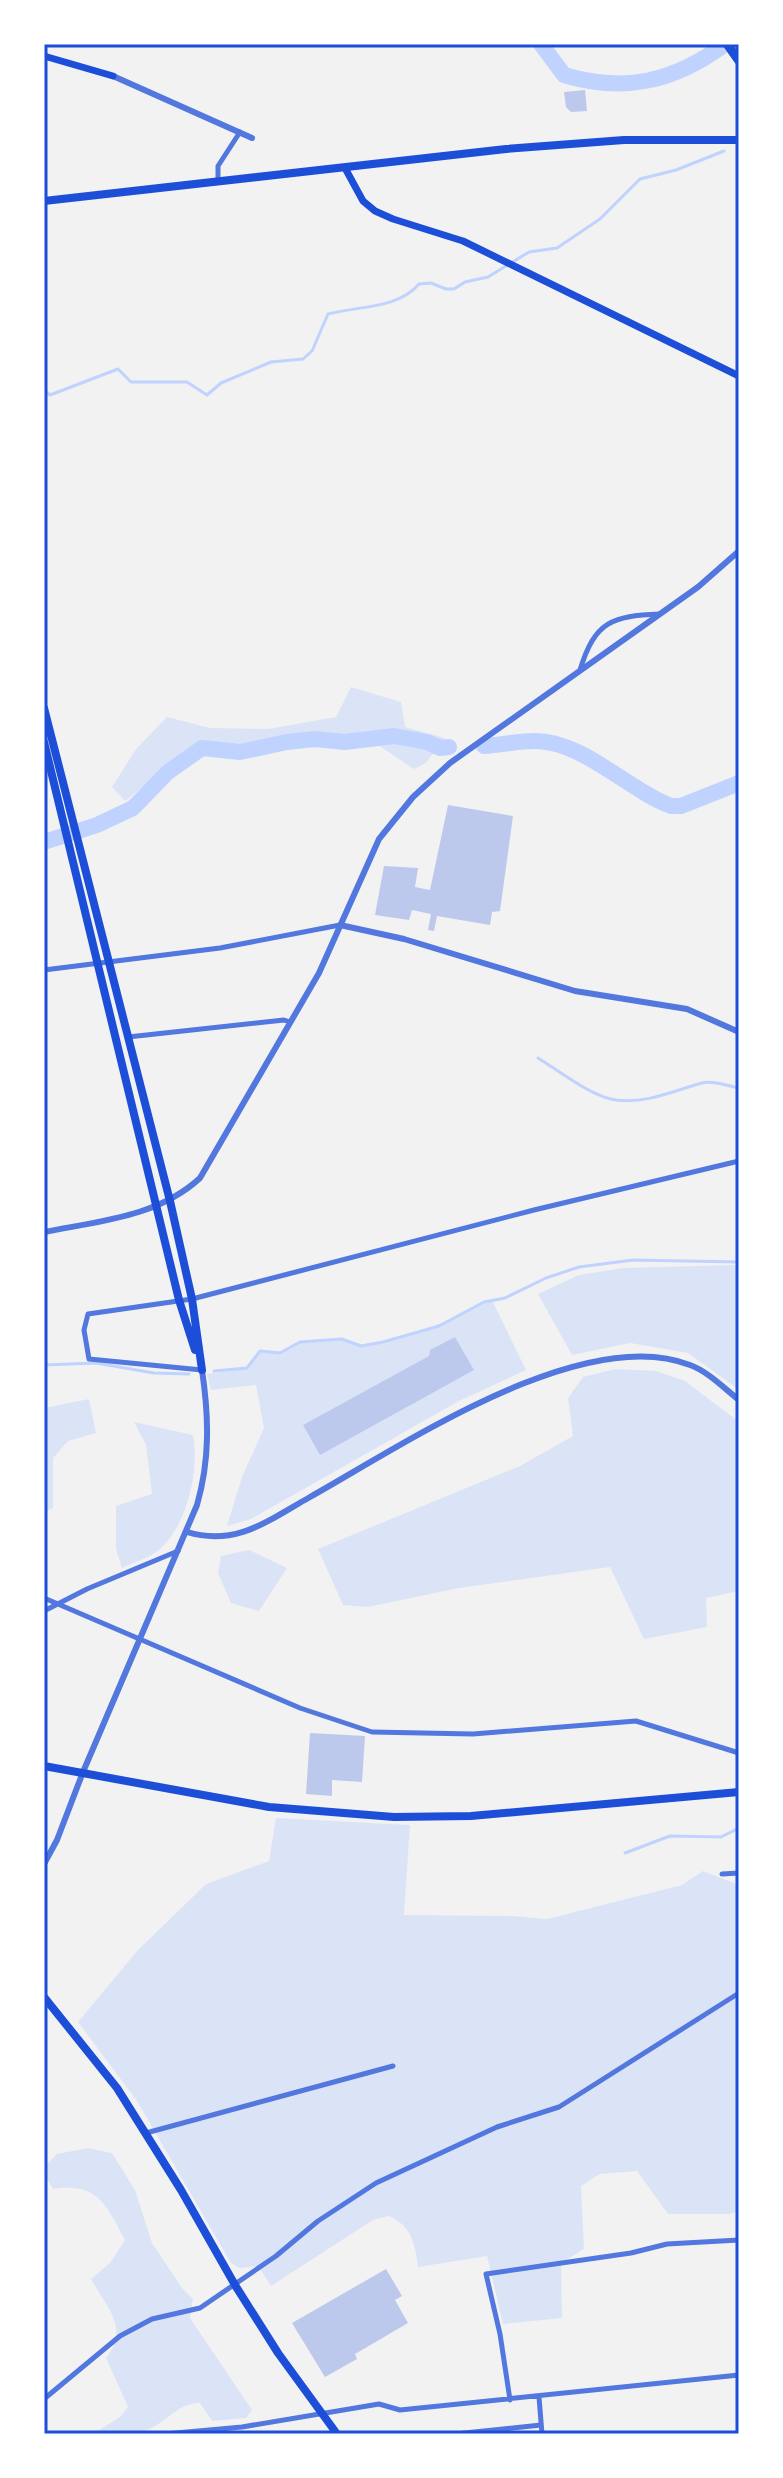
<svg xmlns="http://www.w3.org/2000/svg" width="783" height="2478" font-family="'Nunito Sans',sans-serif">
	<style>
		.green { fill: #dbe4f7 }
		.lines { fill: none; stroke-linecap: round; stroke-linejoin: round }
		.stream { stroke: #bfd3fe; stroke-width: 3 }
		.river { stroke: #bfd3fe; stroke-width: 16 }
		.building { fill: #bdc9ec }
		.minor { stroke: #5277de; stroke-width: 5 }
		.tertiary { stroke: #5277de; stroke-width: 6 }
		.secondary { stroke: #1d4ed8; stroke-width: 7 }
		.primary { stroke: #1d4ed8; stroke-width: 8 }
		.trunk { stroke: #1d4ed8; stroke-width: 8 }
		.motorway { stroke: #1d4ed8; stroke-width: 9 }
		.neatline { fill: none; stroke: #1d4ed8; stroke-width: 3 }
	</style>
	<rect width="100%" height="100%" fill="#f2f2f2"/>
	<path class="green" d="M351,687L401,702L405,727L445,738L426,763L414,769L375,743L331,747H194L125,801L112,787L136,749L167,717L210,728L268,729L336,717Z
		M734,1265L739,1269V1390L688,1353L630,1343L572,1355L538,1294L579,1275L623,1268Z
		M492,1300L526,1370L459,1401L251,1519L227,1526L242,1477L264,1428L256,1385L211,1390L207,1374L247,1368L260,1351L280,1353L300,1342L342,1339L361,1346L383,1342L426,1330Z
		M615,1369L656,1371L685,1381L739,1422V1591L706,1598L707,1627L644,1639L610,1567L459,1588L368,1607L343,1605L318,1549L520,1466L573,1436L568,1398L583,1377Z
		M89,1399L96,1433L68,1441L53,1458V1508L44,1512V1408Z
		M134,1422L193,1435C199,1470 189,1521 161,1548C152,1557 134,1562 122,1568L116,1549V1506L152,1494L146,1445Z
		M249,1550L287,1568L259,1611L231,1603L218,1573L221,1556Z
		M276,1818L410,1825L404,1915L512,1916L547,1919L682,1885L703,1871L739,1885V2211L729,2214H668L637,2171L600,2174L581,2186L584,2249L561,2263L562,2318L503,2324L487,2256L418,2267C415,2244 412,2226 389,2216L373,2220L271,2286L258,2266L240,2268L231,2263L137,2101L78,2022L137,1951L206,1884L269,1861Z
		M88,2148L112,2153L135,2190L152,2243L182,2288L193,2299L190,2318L252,2410L246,2418L212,2421L200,2403C179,2403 168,2420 150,2429C133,2437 111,2434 93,2434L120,2417L128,2407L106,2358C130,2328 107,2308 91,2279L110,2263L125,2240C106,2205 98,2182 53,2189L44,2174V2167L57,2154Z"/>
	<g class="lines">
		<path class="stream" d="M44,390L50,395L118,369L131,382H187L207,395L221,383L271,362L303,359L312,351L328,314C358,306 398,309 419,284L431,283L446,289H454L465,282L488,277L529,252L557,248L600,219L640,179L676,170L724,151
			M538,1058C559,1071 592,1097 616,1100C646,1104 673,1091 702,1083C712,1080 728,1086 739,1088
			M44,1365L96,1363L154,1373L189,1374
			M214,1371L247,1368L260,1351L280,1353L300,1342L342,1339L361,1346L383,1342L439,1326L484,1302L505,1298L546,1278L579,1267L633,1260L739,1262
			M625,1853L670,1836L721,1837L739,1828"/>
		<path class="river" d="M541,44L564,75C624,93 674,82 725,44
			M484,746C501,745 518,741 535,741C583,741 628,790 671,806H681L739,783
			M44,842L97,825L133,808L168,772L202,748L240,752L287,742L315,739L345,742L394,736L427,742L440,748L449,747"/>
	</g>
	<path class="building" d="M585,90L587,111L571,112L566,107L564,92Z
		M448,805L513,816L500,911L492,912L490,925L437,916L434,931L428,930L431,914L412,910L409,920L375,915L384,866L418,868L415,887L430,890Z
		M455,1337L474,1370L320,1455L303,1425L429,1356L430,1350Z
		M310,1733L365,1736L362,1782L332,1780V1796L306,1794Z
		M386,2269L402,2296L395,2300L408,2323L355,2354L357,2359L325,2377L292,2323Z"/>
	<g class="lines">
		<path class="minor" d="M218,182V166L240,132
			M580,670C595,621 612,616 660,614
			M44,970L220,948L340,925
			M128,1037L284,1020L290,1022
			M202,1370L89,1359L84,1330L88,1314L192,1299L534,1210L739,1161
			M44,1598L300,1708L372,1732L473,1734L636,1721L739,1753
			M44,1611L87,1589L178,1551
			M722,1874L739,1873
			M146,2133L393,2066
			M539,2397L542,2434
			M44,2399L120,2336L152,2319L200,2308L276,2256L318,2221L376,2183L497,2127L559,2107L739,1993
			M510,2400L500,2334L486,2274L631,2253L667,2244L739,2240
			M165,2434L242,2427L379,2404L400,2410L739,2375
			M455,2434L541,2425"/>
		<path class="tertiary" d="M113,76L252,138
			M340,925L404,939L575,991L687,1009L739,1032
			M44,1232C99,1221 158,1217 200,1178L319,973L379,839L413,797L450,763L698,587L739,551
			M187,1532C236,1547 269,1520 310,1497C403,1445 583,1323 690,1365C707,1371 724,1388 739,1400
			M44,1864L57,1840L83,1772L197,1505C210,1460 209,1417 202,1370"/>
		<path class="secondary" d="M44,56L113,76
			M345,168L363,201L375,211L393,219L463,241L739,376"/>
		<path class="primary" d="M44,1766L269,1807L394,1817L471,1816L739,1792"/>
		<path class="trunk" d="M44,201L506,149L624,140H739
			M44,708L170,1201L192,1299L202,1370
			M44,742L179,1300L195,1350
			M44,1997L117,2088L181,2190L235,2285L278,2353L337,2434"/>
		<path class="motorway" d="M727,44L739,61"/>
	</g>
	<rect width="783" height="2478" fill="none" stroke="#ffffff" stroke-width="92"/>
	<rect x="46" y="46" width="691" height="2386" class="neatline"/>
</svg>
